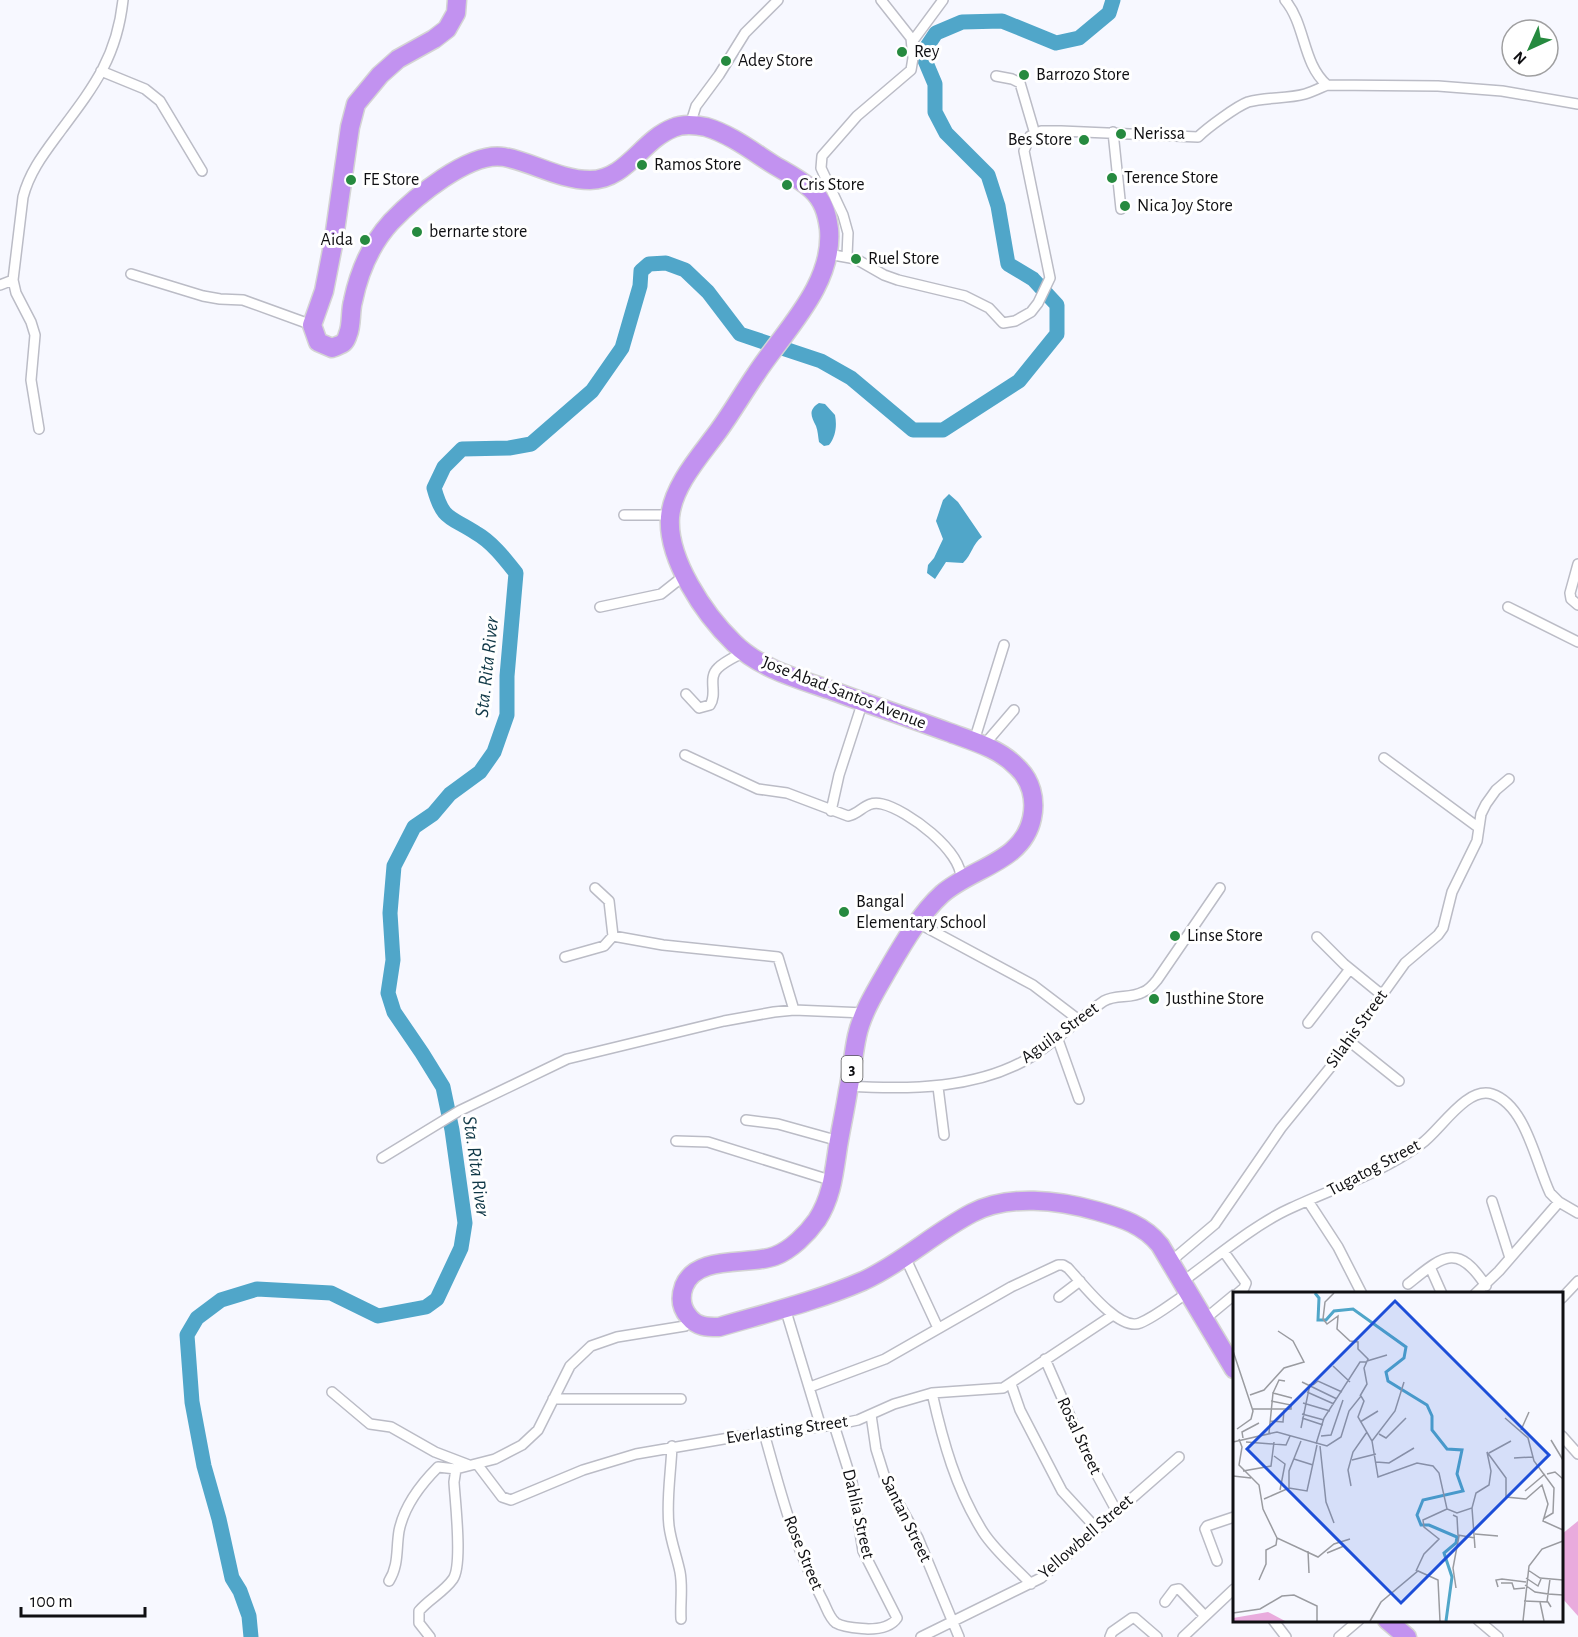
<svg xmlns="http://www.w3.org/2000/svg" width="1578" height="1637" font-family="'Alegreya Sans',sans-serif">
	<style>
		.forest { fill: #e9abdd }
		.water { fill: #50a6c9 }
		.lines { fill: none; stroke-linecap: round; stroke-linejoin: round }
		.river { stroke: #50a6c9; stroke-width: 15 }
		.street-casing { stroke: #bbbcc6; stroke-width: 12 }
		.highway-casing { stroke: #d4d4d4; stroke-width: 21 }
		.street { stroke: #fff; stroke-width: 9 }
		.highway { stroke: #c292f0; stroke-width: 18 }
		.poi-dot { fill: #268a3f; stroke: #fff; stroke-width: 2 }
		.labels { text-anchor: middle; dominant-baseline: central; stroke-width: 6; stroke-linejoin: round; paint-order: stroke }
		.shield { fill: #fff; stroke: #575759; stroke-width: 1.5 }
		.shield-label { font-size: 16px; font-weight: bold; fill: #0f0f12 }
		.poi-label { font-size: 18px; fill: #0f0f12; stroke: #fff; text-anchor: start }
		.street-label { font-size: 18px; fill: #0f0f12; stroke: #fff }
		.water-label { font-size: 20px; font-style: italic; fill: #103847; stroke: #fff }
		.inset-river { fill: none; stroke: #50a6c9; stroke-width: 3 }
		.inset-road { fill: none; stroke: #9a9ba0; stroke-width: 1.5 }
		.view { fill: #1d4ed8; fill-opacity: 0.15; stroke: #1d4ed8; stroke-width: 3 }
		.inset-edge { fill: none; stroke: #0f0f12; stroke-width: 3 }
	</style>
	<rect width="100%" height="100%" fill="#f7f8ff"/>
	<path class="forest" d="M1578,1521V1616L1562,1598V1534Z"/>
	<path class="water" d="M819,403L825,404L835,415C837,425 836,436 829,445L824,446L819,442C818,437 818,431 816,426C811,416 808,410 819,403Z
		M949,494L958,502L982,537C972,544 972,555 963,563L946,562L935,579L927,573L928,565L934,558L943,539L936,521L943,500Z"/>
	<g class="lines">
		<path class="river" d="M251,1637L249,1616L240,1591L232,1578L219,1519L204,1466L192,1402L187,1335L197,1318L221,1300L257,1289L331,1293L378,1316L426,1307L437,1299L461,1248L465,1223L452,1130L443,1087L422,1053L394,1012L388,993L393,960L390,913L394,866L414,827L433,814L450,794L480,772L494,752L507,715V676L516,573C505,559 492,542 476,533C450,516 443,521 434,488L444,467L462,449L509,448L531,444L592,391L622,348L640,286L641,271L649,264L666,263L685,270L708,292L740,334L821,361L851,378L913,430H943L1019,381L1057,334V305L1033,279L1008,264L998,206L988,175L946,133L935,112V84L924,58L926,48L936,33L962,22L1002,21L1056,43L1079,38L1109,13L1113,0"/>
		<defs>
			<path id="street" d="M1285,0C1306,25 1302,63 1327,85L1438,86L1502,91L1578,104
				M912,42L943,0
				M101,71L145,89L160,101L202,171
				M996,76L1012,79L1020,83L1035,134
				M690,125L696,106L719,75L745,33L778,0
				M1113,132L1121,209
				M828,254L856,259L884,275L898,280L965,296L989,308L1003,323L1015,321L1031,312L1038,303L1050,278L1024,151L1030,136L1041,131H1061L1198,137C1207,128 1237,106 1248,102C1266,97 1287,99 1305,94C1312,92 1320,88 1327,85
				M847,256L848,233L843,215L821,168L822,156L857,116L911,70L913,58L911,38L881,0
				M131,274L203,296L220,299L243,300L312,325
				M0,285L13,280
				M39,429L31,380L35,335L31,322L16,293L13,280L23,197C30,170 46,151 62,129C95,85 117,56 123,0
				M624,515H670
				M1578,564L1570,593L1571,599L1578,605
				M600,607L661,594L685,575
				M1508,607L1578,642
				M686,694L699,708L710,705C718,693 707,678 718,668C725,661 735,657 744,652
				M974,741L1004,645
				M984,745L1014,710
				M685,755L758,789L787,793L848,816C861,814 865,800 882,804C908,810 962,851 961,879
				M1384,758L1479,828
				M831,811L839,775L863,701
				M595,888L609,901L613,936
				M918,923L1033,985L1079,1020
				M1317,937L1344,964L1382,995
				M565,957L604,946L613,936L663,945L778,957L794,1010
				M1308,1023L1350,969
				M1057,1037L1079,1099
				M1349,1041L1399,1081
				M849,1086C909,1090 978,1089 1031,1057C1057,1041 1079,1018 1104,1001C1116,994 1131,999 1143,992C1149,990 1153,985 1157,980L1220,888
				M938,1087L944,1135
				M746,1120L778,1124L839,1141
				M676,1141L708,1142L833,1181
				M382,1158L459,1111L567,1059L724,1021L774,1012L794,1010L865,1013
				M1308,1201L1338,1247L1362,1294
				M1492,1201L1510,1258
				M1224,1252L1246,1283L1244,1288L1237,1294
				M905,1257L938,1328
				M1170,1262L1215,1224L1281,1128L1329,1069L1405,963L1438,935L1443,928L1452,892L1477,841L1481,814L1486,804L1496,790L1509,779
				M1430,1267L1442,1294
				M1182,1282C1214,1259 1255,1224 1291,1208C1334,1188 1382,1173 1421,1144C1440,1131 1466,1086 1492,1094C1526,1105 1536,1164 1550,1193L1559,1202L1578,1213
				M1408,1284C1442,1257 1457,1241 1486,1286
				M1475,1294L1499,1271L1559,1202
				M1059,1297L1080,1281
				M1562,1298L1578,1281
				M785,1308L821,1427
				M1205,1319L1234,1295
				M1045,1359L1090,1462L1116,1510
				M1011,1384L1020,1410L1062,1491L1096,1528
				M810,1387L885,1359L1011,1287L1058,1265H1063L1068,1268C1082,1283 1119,1332 1140,1323C1157,1316 1173,1302 1189,1292
				M332,1392L370,1424L391,1427L435,1452L469,1465
				M932,1393C943,1442 956,1489 983,1532C996,1552 1015,1567 1031,1584
				M553,1399H681
				M871,1415L876,1449L886,1481L918,1538L959,1637
				M764,1433C780,1490 794,1546 822,1599C826,1606 829,1618 836,1623C844,1628 858,1628 868,1629C878,1629 891,1627 897,1618L863,1551L852,1482L834,1425
				M1562,1436L1578,1454
				M672,1446C671,1472 666,1501 669,1526C671,1542 677,1557 680,1572C683,1588 680,1603 681,1619
				M477,1464L502,1497L511,1500L583,1470L636,1454L735,1437L834,1425L858,1420L894,1404L932,1393L1003,1388L1113,1315
				M1217,1561L1205,1529L1207,1526L1234,1517
				M389,1581C399,1565 396,1549 399,1531C404,1506 420,1485 438,1467L456,1469
				M1165,1602L1174,1590L1179,1589L1205,1616
				M1273,1620L1286,1637
				M1478,1620L1498,1637
				M430,1637L419,1623V1611C429,1599 444,1592 453,1579C463,1565 455,1501 454,1482L456,1469L495,1459L522,1445L538,1430L570,1366L591,1346L617,1337L685,1326L692,1321
				M921,1637L1041,1578L1179,1457
				M1110,1637L1112,1632L1132,1618H1135L1157,1637
				M1183,1637L1234,1589
				M1339,1637L1359,1620"/>
			<path id="highway" d="M457,0L456,13L447,29L434,39L398,59L380,75L356,104L350,127L333,245L324,291L312,325L318,342L332,348C341,344 345,345 348,334C352,325 350,311 353,301C359,272 370,245 391,222C414,198 469,151 504,157C532,162 560,180 590,180C626,180 642,140 673,128C682,124 696,125 706,127C730,134 752,151 774,165C786,172 800,179 811,189C823,200 827,213 829,229C834,285 784,331 756,374C743,393 732,412 719,430C701,455 673,485 670,517C667,559 704,614 734,643C760,669 799,679 833,691C871,705 910,718 948,732C972,741 999,748 1017,767C1031,780 1036,799 1032,818C1023,862 973,867 942,894C921,913 904,942 890,966C878,987 862,1012 857,1036C853,1054 852,1073 848,1091C845,1110 841,1128 838,1146C834,1172 832,1197 817,1220C807,1234 791,1250 775,1256C749,1266 697,1254 684,1286C680,1297 681,1308 689,1317C697,1327 707,1327 719,1327C767,1313 817,1301 863,1281C902,1263 934,1233 972,1213C1009,1194 1058,1200 1097,1211C1122,1218 1144,1225 1160,1245L1234,1369
				M1387,1620L1407,1637"/>
		</defs>
		<use href="#street" class="street-casing"/>
		<use href="#highway" class="highway-casing"/>
		<use href="#street" class="street"/>
		<use href="#highway" class="highway"/>
	</g>
	<g class="poi-dot">
		<circle cx="902" cy="52" r="6"/>
		<circle cx="726" cy="61" r="6"/>
		<circle cx="1024" cy="75" r="6"/>
		<circle cx="1121" cy="134" r="6"/>
		<circle cx="1084" cy="140" r="6"/>
		<circle cx="642" cy="165" r="6"/>
		<circle cx="1112" cy="178" r="6"/>
		<circle cx="351" cy="180" r="6"/>
		<circle cx="787" cy="185" r="6"/>
		<circle cx="1125" cy="206" r="6"/>
		<circle cx="417" cy="232" r="6"/>
		<circle cx="365" cy="240" r="6"/>
		<circle cx="856" cy="259" r="6"/>
		<circle cx="844" cy="912" r="6"/>
		<circle cx="1175" cy="936" r="6"/>
		<circle cx="1154" cy="999" r="6"/>
	</g>
	<g class="labels">
		<rect class="shield" x="841.5" y="1056" width="21" height="26" rx="4.5"/>
		<g class="shield-label">
			<text x="852" y="1069">3</text>
		</g>
		<g class="poi-label">
			<text x="914" y="52">Rey</text>
			<text x="738" y="61">Adey Store</text>
			<text x="1036" y="75">Barrozo Store</text>
			<text x="1133" y="134">Nerissa</text>
			<text x="1072" y="140" text-anchor="end">Bes Store</text>
			<text x="654" y="165">Ramos Store</text>
			<text x="1124" y="178">Terence Store</text>
			<text x="363" y="180">FE Store</text>
			<text x="799" y="185">Cris Store</text>
			<text x="1137" y="206">Nica Joy Store</text>
			<text x="429" y="232">bernarte store</text>
			<text x="353" y="240" text-anchor="end">Aida</text>
			<text x="868" y="259">Ruel Store</text>
			<text x="856" y="902">Bangal<tspan x="856" dy="21">Elementary School</tspan></text>
			<text x="1187" y="936">Linse Store</text>
			<text x="1166" y="999">Justhine Store</text>
		</g>
		<g class="street-label">
			<text transform="translate(844 693) rotate(21)">Jose Abad Santos Avenue</text>
			<text transform="translate(1357 1029) rotate(-54)">Silahis Street</text>
			<text transform="translate(1060 1033) rotate(-36)">Aguila Street</text>
			<text transform="translate(1374 1168) rotate(-28)">Tugatog Street</text>
			<text transform="translate(787 1430) rotate(-8)">Everlasting Street</text>
			<text transform="translate(1079 1436) rotate(65)">Rosal Street</text>
			<text transform="translate(858 1514) rotate(77)">Dahlia Street</text>
			<text transform="translate(906 1519) rotate(64)">Santan Street</text>
			<text transform="translate(1086 1537) rotate(-41)">Yellowbell Street</text>
			<text transform="translate(803 1553) rotate(68)">Rose Street</text>
		</g>
		<g class="water-label">
			<text transform="translate(487 667) rotate(-84)">Sta. Rita River</text>
			<text transform="translate(476 1166) rotate(82)">Sta. Rita River</text>
		</g>
	</g>
	<g transform="translate(1233 1292)">
		<rect width="330" height="330" fill="#f7f8ff"/>
		<path d="M35,320L52,329H0V326Z" fill="#e9abdd"/>
		<path class="inset-river" d="M82,1L86,6L85,28H93L101,19L120,17L173,55L171,66L153,80L155,89L194,113L199,124V138L214,157L229,158L224,182L230,199L190,208L184,223L188,233H196L224,245L223,251L211,261L219,285L213,329"/>
		<path class="inset-road" d="M101,1L92,10L90,27L94,32L105,24L104,37L117,49L125,50V57L135,67L131,76L134,92L127,104M0,59L20,119L18,127L4,137M134,69L154,63M100,74L117,90M69,90L104,107M80,93L85,89L109,100M74,100L101,112M40,101L46,88L52,89M17,103L31,98L51,76L71,70L60,49L45,39M70,111L97,119M20,117H58V113L38,109M69,122L91,128M69,126L90,133M272,126L295,146L301,169L321,196L320,221L310,227M37,129L50,130L51,118M127,130L145,119M68,136L77,92M288,138L296,120M36,141L40,101L59,106M146,142L153,146L173,126M88,144L98,143L110,108M10,146L9,140L26,131M6,147L9,155L6,173L26,193L30,217L44,246L85,265L101,252L117,247M318,148L330,168M139,149L162,119L171,90M0,150L44,140L94,154L108,145L116,119L128,104L131,109L125,125L139,149L145,185L184,171L200,174L206,181L214,217L224,221L239,216L243,201L256,193L258,179L254,160L273,186V205L293,207L309,193L315,212L310,229L330,238M13,150L53,153L57,144M83,152L91,126L127,70H134M87,154L93,210L101,231M256,161L278,149M41,164L52,172L47,198M281,166L300,165M61,167L80,173M119,168L143,162M143,170L156,171L181,156M10,179L38,174L41,150M314,182L322,180L330,187M0,184L18,186M118,194L115,178L120,160L134,140M56,196V179L68,149M292,199L312,182M31,207L56,196L74,199L84,153M239,216L242,256M220,223L224,225L225,243L242,246M242,242L265,244M75,259L76,281M94,261L111,254L115,259M295,278L307,286L330,288M183,279L191,262L206,247L191,235L190,228L214,217M293,286L305,294L308,287M317,287L315,302L330,303M26,288L33,272V258L43,253L44,246M268,291H279L281,297L292,296M292,293L302,300L315,302L314,310M265,295L263,288L269,287L293,290M223,296L220,276L226,244M291,309L315,310L318,315M307,310L311,329M0,321L27,317L49,304L61,303L84,314V329M137,329L148,310L185,279L205,288L207,329M290,329L296,274L309,257L330,249"/>
		<path class="view" d="M162,9L316,163L168,311L14,157Z"/>
		<rect width="330" height="330" class="inset-edge"/>
	</g>
	<g transform="translate(1530 48) rotate(225)"><circle r="28" fill="#ffffff" stroke="#9f9fa0" stroke-width="1.5"/>
	<path d="M0-4.5L10 22L0 15L-10 22Z" fill="#268a3f"/>
	<text y="-9" font-size="16" font-weight="bold" text-anchor="middle" fill="#0f0f12">N</text>
	</g>
	<path d="M21 1607v9h124v-9" fill="none" stroke="#0f0f12" stroke-width="3"/>
	<text x="30" y="1607" font-size="18" fill="#0f0f12" stroke="#ffffff" stroke-width="4.5" paint-order="stroke">100 m</text>
</svg>
